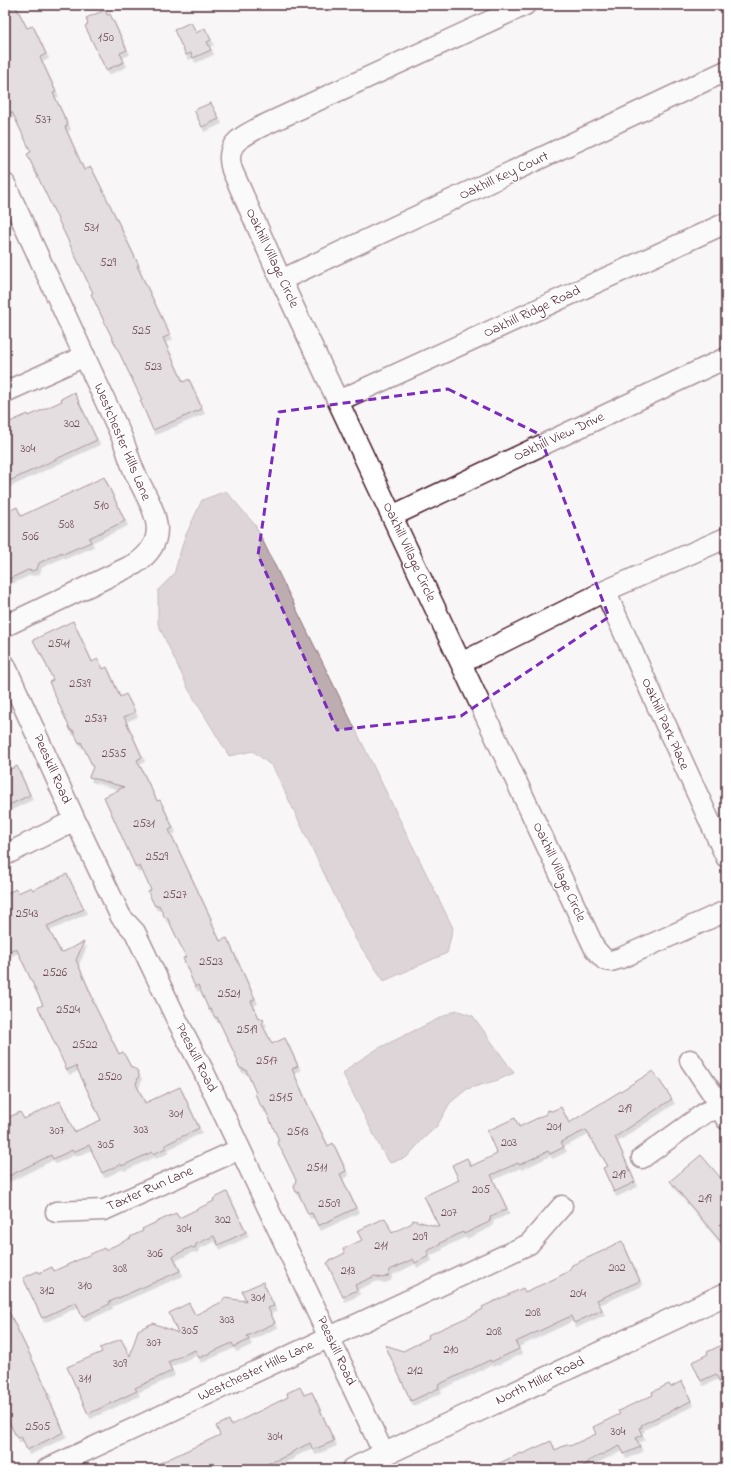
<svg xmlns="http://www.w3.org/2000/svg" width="731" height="1474" font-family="'Indie Flower',sans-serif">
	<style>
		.water { fill: #bdadb0; stroke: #8f747b }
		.building { fill: #cdc1c4; stroke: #4a1f2b; filter: url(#shadow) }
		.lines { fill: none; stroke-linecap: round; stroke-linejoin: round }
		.street-casing { stroke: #4a1f2b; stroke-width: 23 }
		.secondary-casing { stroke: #4a1f2b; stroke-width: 25 }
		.street { stroke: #fff; stroke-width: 20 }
		.secondary { stroke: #fff; stroke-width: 22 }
		.marked { fill: none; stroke: #7b2cbf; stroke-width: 3; stroke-dasharray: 8 5; stroke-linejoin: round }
		.labels { text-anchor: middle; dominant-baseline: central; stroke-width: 3; stroke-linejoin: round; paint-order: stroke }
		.number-label { font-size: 12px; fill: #6b4851 }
		.street-label { font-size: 14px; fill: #4a1f2b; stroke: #fff }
	</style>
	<defs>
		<filter id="shadow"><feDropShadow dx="2.5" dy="4.5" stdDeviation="0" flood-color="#0004"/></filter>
	</defs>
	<rect width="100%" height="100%" fill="#f8f6f7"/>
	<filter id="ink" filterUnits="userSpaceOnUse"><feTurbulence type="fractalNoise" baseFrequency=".025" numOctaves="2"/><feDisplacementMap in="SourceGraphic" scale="8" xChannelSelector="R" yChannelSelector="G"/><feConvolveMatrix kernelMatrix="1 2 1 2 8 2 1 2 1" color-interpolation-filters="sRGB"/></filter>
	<g filter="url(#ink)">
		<path class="water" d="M226,491L255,525L453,928L447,953L384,981L356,940L273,767L253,751L229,756L189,690L158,624V590L174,574L184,539L202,500Z
			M456,1010L473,1016L514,1073L498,1080L467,1089L450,1103L437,1126L423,1139L407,1157L390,1163L381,1149L343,1074L351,1066L377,1049Z"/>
		<path class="building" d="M5,5H15L27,28L33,26L46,54L40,57L56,92L53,93L68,125L65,127L84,170L91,167L109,203L139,266H137L170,335L163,338L183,382L189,379L202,409L153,430L140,400H142L91,294L93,293L27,154L31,152L12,112L5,115Z
			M105,10L107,15L110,14L127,50L120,53L124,62L106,70L85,26L88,24L86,18Z
			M191,22L196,33L205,28L211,40L207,42L211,50L193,58L191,53L186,55L174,30Z
			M211,103L219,119L202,127L194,110Z
			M74,392L97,440L5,483V424L28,414L29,416L62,401L61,399Z
			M104,477L125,521L89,538L91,542L63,554L62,552L39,563L37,569L32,571L28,570L5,581V513L17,507L21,516Z
			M73,621L92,662L98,659L103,669L107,667L120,697L126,694L135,712L124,717L142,757L137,760L157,801L160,800L173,828L169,830L211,919L210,920L220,941L227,938L255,999L251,1001L259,1018L264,1020L262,1024L272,1044L285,1038L298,1066L292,1069L307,1103L328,1146L333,1143L346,1171L340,1174L356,1208L318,1226L312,1213L308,1214L298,1192H296L294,1187L296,1180L277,1141L279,1140L264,1107L262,1108L255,1094L256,1093L246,1070L240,1068L237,1063L238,1061L217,1017L215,1018L211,1009L209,1010L198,985L195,987L183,958L186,957L167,917L165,918L159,905L155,906L148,892L151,890L140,866L136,868L104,797L124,787L89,777L93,767L81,742L79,743L73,730L71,731L49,682L53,680L41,653L40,654L33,640Z
			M17,766L30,795L5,807V772Z
			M67,874L84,909L47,926L61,953L84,942L76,960L93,999L92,1000L119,1054L123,1052L131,1067L137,1070L139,1075L136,1084L145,1103L180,1087L199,1128L165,1145L166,1148L153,1154L152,1152L122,1166L121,1164L102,1173L89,1145L73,1152L72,1150L53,1159L51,1155L5,1178V1119L20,1112L24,1119L60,1101L74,1132L101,1120L76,1066L67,1070L38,1007L43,1005L16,948L5,953V894L16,889L18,893L31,887L33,890Z
			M653,1071L672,1099L615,1137L635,1182L614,1192L603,1168L608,1166L586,1130L561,1142L564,1147L550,1154L548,1151L519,1165L518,1163L491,1175L507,1209L491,1216L489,1222L464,1234L463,1232L440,1243V1245L427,1251L429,1256L415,1263L413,1259L390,1270L388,1276L382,1278L375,1276L355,1285L357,1290L343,1297L327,1263L329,1262V1261L345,1253L343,1249L362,1240L357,1231L385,1218L392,1233L412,1223L413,1220L439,1227L424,1196L459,1180L452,1165L467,1158L471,1166L497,1154L487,1131L515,1118L519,1127L546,1114L547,1110L552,1111L561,1107L569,1123Z
			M701,1155L726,1184V1248L670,1181Z
			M227,1192L246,1232L218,1245L214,1236L196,1244L195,1248L191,1247L173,1256L180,1271L109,1302L110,1304L82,1317L76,1302L42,1318L23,1278L38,1271L39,1273L52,1267L54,1271L104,1248L105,1250L131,1238L130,1237L143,1231L142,1229L163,1219L176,1213L179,1218L214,1201L213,1199Z
			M622,1241L640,1281L597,1300L602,1310L574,1323L571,1316L516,1342L519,1349L491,1362L490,1360L438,1385L439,1388L411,1401L385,1345L403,1351L429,1338L428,1335L470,1316L483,1309L482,1307L523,1288L525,1292L554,1279L569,1271L572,1265L607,1249V1248Z
			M263,1282L274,1306L268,1308L275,1323L247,1336L249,1340L234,1347L232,1343L199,1358L195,1350L168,1362L172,1371L135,1388L137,1391L88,1414L67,1367L102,1352L100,1348L121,1339L130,1356L138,1330L144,1327L153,1323L178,1333L169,1313L189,1303L195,1315L222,1302L224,1298L246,1301L242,1291Z
			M5,1304L49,1394L47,1395L64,1432L27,1450L21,1436L17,1438L5,1414Z
			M726,1343V1396L716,1374L701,1381L692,1362L708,1354L707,1352Z
			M682,1381L691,1401L641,1425L642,1427L639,1428L642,1435L636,1438L640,1447L624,1454L620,1446L588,1461L589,1463L578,1469H487L521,1453L522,1454L551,1441L555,1450L568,1444L570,1446L596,1434L593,1427L620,1414L618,1411L653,1395L652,1392L669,1384L671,1387Z
			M300,1387L304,1395L312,1392L334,1441L313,1450L310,1443L292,1452L291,1454L255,1469H147L220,1435L216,1426L229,1420L231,1425L288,1397L287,1393Z"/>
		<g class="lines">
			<defs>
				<path id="street" d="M525,5L260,127C240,138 224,144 232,170L281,280L595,949L605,960L611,961L621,958L726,911
					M5,184L120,433C126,446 129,460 135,473C151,507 175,537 135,564L5,626
					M281,280L726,71
					M5,392L85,356
					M338,401L726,223
					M392,516L726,358
					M605,591L726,857
					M461,663L605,591L726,538
					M5,665L75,820L121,917L135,932L177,1020L202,1068L384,1454
					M5,855L75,820
					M690,1060L718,1102L726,1119
					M642,1158L706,1112L726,1108
					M56,1212L104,1210L240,1149
					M47,1469L529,1244L562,1206"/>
				<path id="secondary" d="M353,1469L726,1294"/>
			</defs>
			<use href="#street" class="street-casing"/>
			<use href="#secondary" class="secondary-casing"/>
			<use href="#street" class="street"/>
			<use href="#secondary" class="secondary"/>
		</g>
	</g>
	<path d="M0 0H731V1474H0ZM448,389L539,434L609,617L461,716L337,730L258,555L279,412Z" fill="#f8f6f7" fill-opacity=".55" fill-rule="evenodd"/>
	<path class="marked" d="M448,389L539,434L609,617L461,716L337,730L258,555L279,412Z"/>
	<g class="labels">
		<g class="number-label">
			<text x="106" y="38">150</text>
			<text x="43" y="120">537</text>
			<text x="91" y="228">531</text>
			<text x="108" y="263">529</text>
			<text x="141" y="331">525</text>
			<text x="153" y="367">523</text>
			<text x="72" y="424">302</text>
			<text x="28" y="449">304</text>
			<text x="101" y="506">510</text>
			<text x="66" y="525">508</text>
			<text x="30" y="537">506</text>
			<text x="59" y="644">2541</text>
			<text x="80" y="684">2539</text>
			<text x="96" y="719">2537</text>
			<text x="114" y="754">2535</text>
			<text x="144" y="824">2531</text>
			<text x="157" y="857">2529</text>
			<text x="175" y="895">2527</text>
			<text x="27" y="914">2543</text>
			<text x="211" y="962">2523</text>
			<text x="55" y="973">2526</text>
			<text x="229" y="994">2521</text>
			<text x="68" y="1010">2524</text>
			<text x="247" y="1030">2519</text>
			<text x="85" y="1045">2522</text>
			<text x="267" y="1061">2517</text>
			<text x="110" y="1077">2520</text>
			<text x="281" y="1098">2515</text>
			<text x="625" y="1109">219</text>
			<text x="176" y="1114">301</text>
			<text x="554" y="1127">201</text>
			<text x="141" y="1130">303</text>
			<text x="57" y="1131">307</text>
			<text x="298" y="1132">2513</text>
			<text x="509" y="1143">203</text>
			<text x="106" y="1145">305</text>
			<text x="317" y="1168">2511</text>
			<text x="619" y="1175">219</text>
			<text x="481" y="1190">205</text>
			<text x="705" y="1199">219</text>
			<text x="329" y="1204">2509</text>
			<text x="449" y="1213">207</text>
			<text x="223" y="1220">302</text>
			<text x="184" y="1229">304</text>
			<text x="420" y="1237">209</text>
			<text x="381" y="1246">211</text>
			<text x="155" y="1254">306</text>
			<text x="617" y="1268">202</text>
			<text x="120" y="1269">308</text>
			<text x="348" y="1271">213</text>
			<text x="85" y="1286">310</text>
			<text x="47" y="1291">312</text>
			<text x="578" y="1294">204</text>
			<text x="258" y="1298">301</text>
			<text x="533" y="1313">208</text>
			<text x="227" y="1320">303</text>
			<text x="190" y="1331">305</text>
			<text x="494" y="1332">208</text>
			<text x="154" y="1343">307</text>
			<text x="451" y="1350">210</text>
			<text x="120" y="1364">309</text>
			<text x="415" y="1371">212</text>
			<text x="85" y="1379">311</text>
			<text x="38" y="1427">2505</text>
			<text x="618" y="1432">304</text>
			<text x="275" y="1437">304</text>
		</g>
		<g class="street-label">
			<text transform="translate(504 176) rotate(-25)">Oakhill Key Court</text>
			<text transform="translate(272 258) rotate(65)">Oakhill Village Circle</text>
			<text transform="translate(532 312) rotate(-25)">Oakhill Ridge Road</text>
			<text transform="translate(559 437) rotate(-25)">Oakhill View Drive</text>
			<text transform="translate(122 442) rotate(67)">Westchester Hills Lane</text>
			<text transform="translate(409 552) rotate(65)">Oakhill Village Circle</text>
			<text transform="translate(665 724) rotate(66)">Oakhill Park Place</text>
			<text transform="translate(52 769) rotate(66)">Peeskill Road</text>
			<text transform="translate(559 872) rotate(65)">Oakhill Village Circle</text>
			<text transform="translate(196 1058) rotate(63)">Peeskill Road</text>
			<text transform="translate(150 1189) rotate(-24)">Taxter Run Lane</text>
			<text transform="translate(336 1351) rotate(65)">Peeskill Road</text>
			<text transform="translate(256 1371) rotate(-25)">Westchester Hills Lane</text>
			<text transform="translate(540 1381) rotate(-25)">North Miller Road</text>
		</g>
	</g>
	<rect width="731" height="1474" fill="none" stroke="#fff" stroke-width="20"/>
	<rect x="10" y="10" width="711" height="1454" fill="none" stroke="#4a1f2b" stroke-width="1.5" filter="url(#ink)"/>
</svg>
